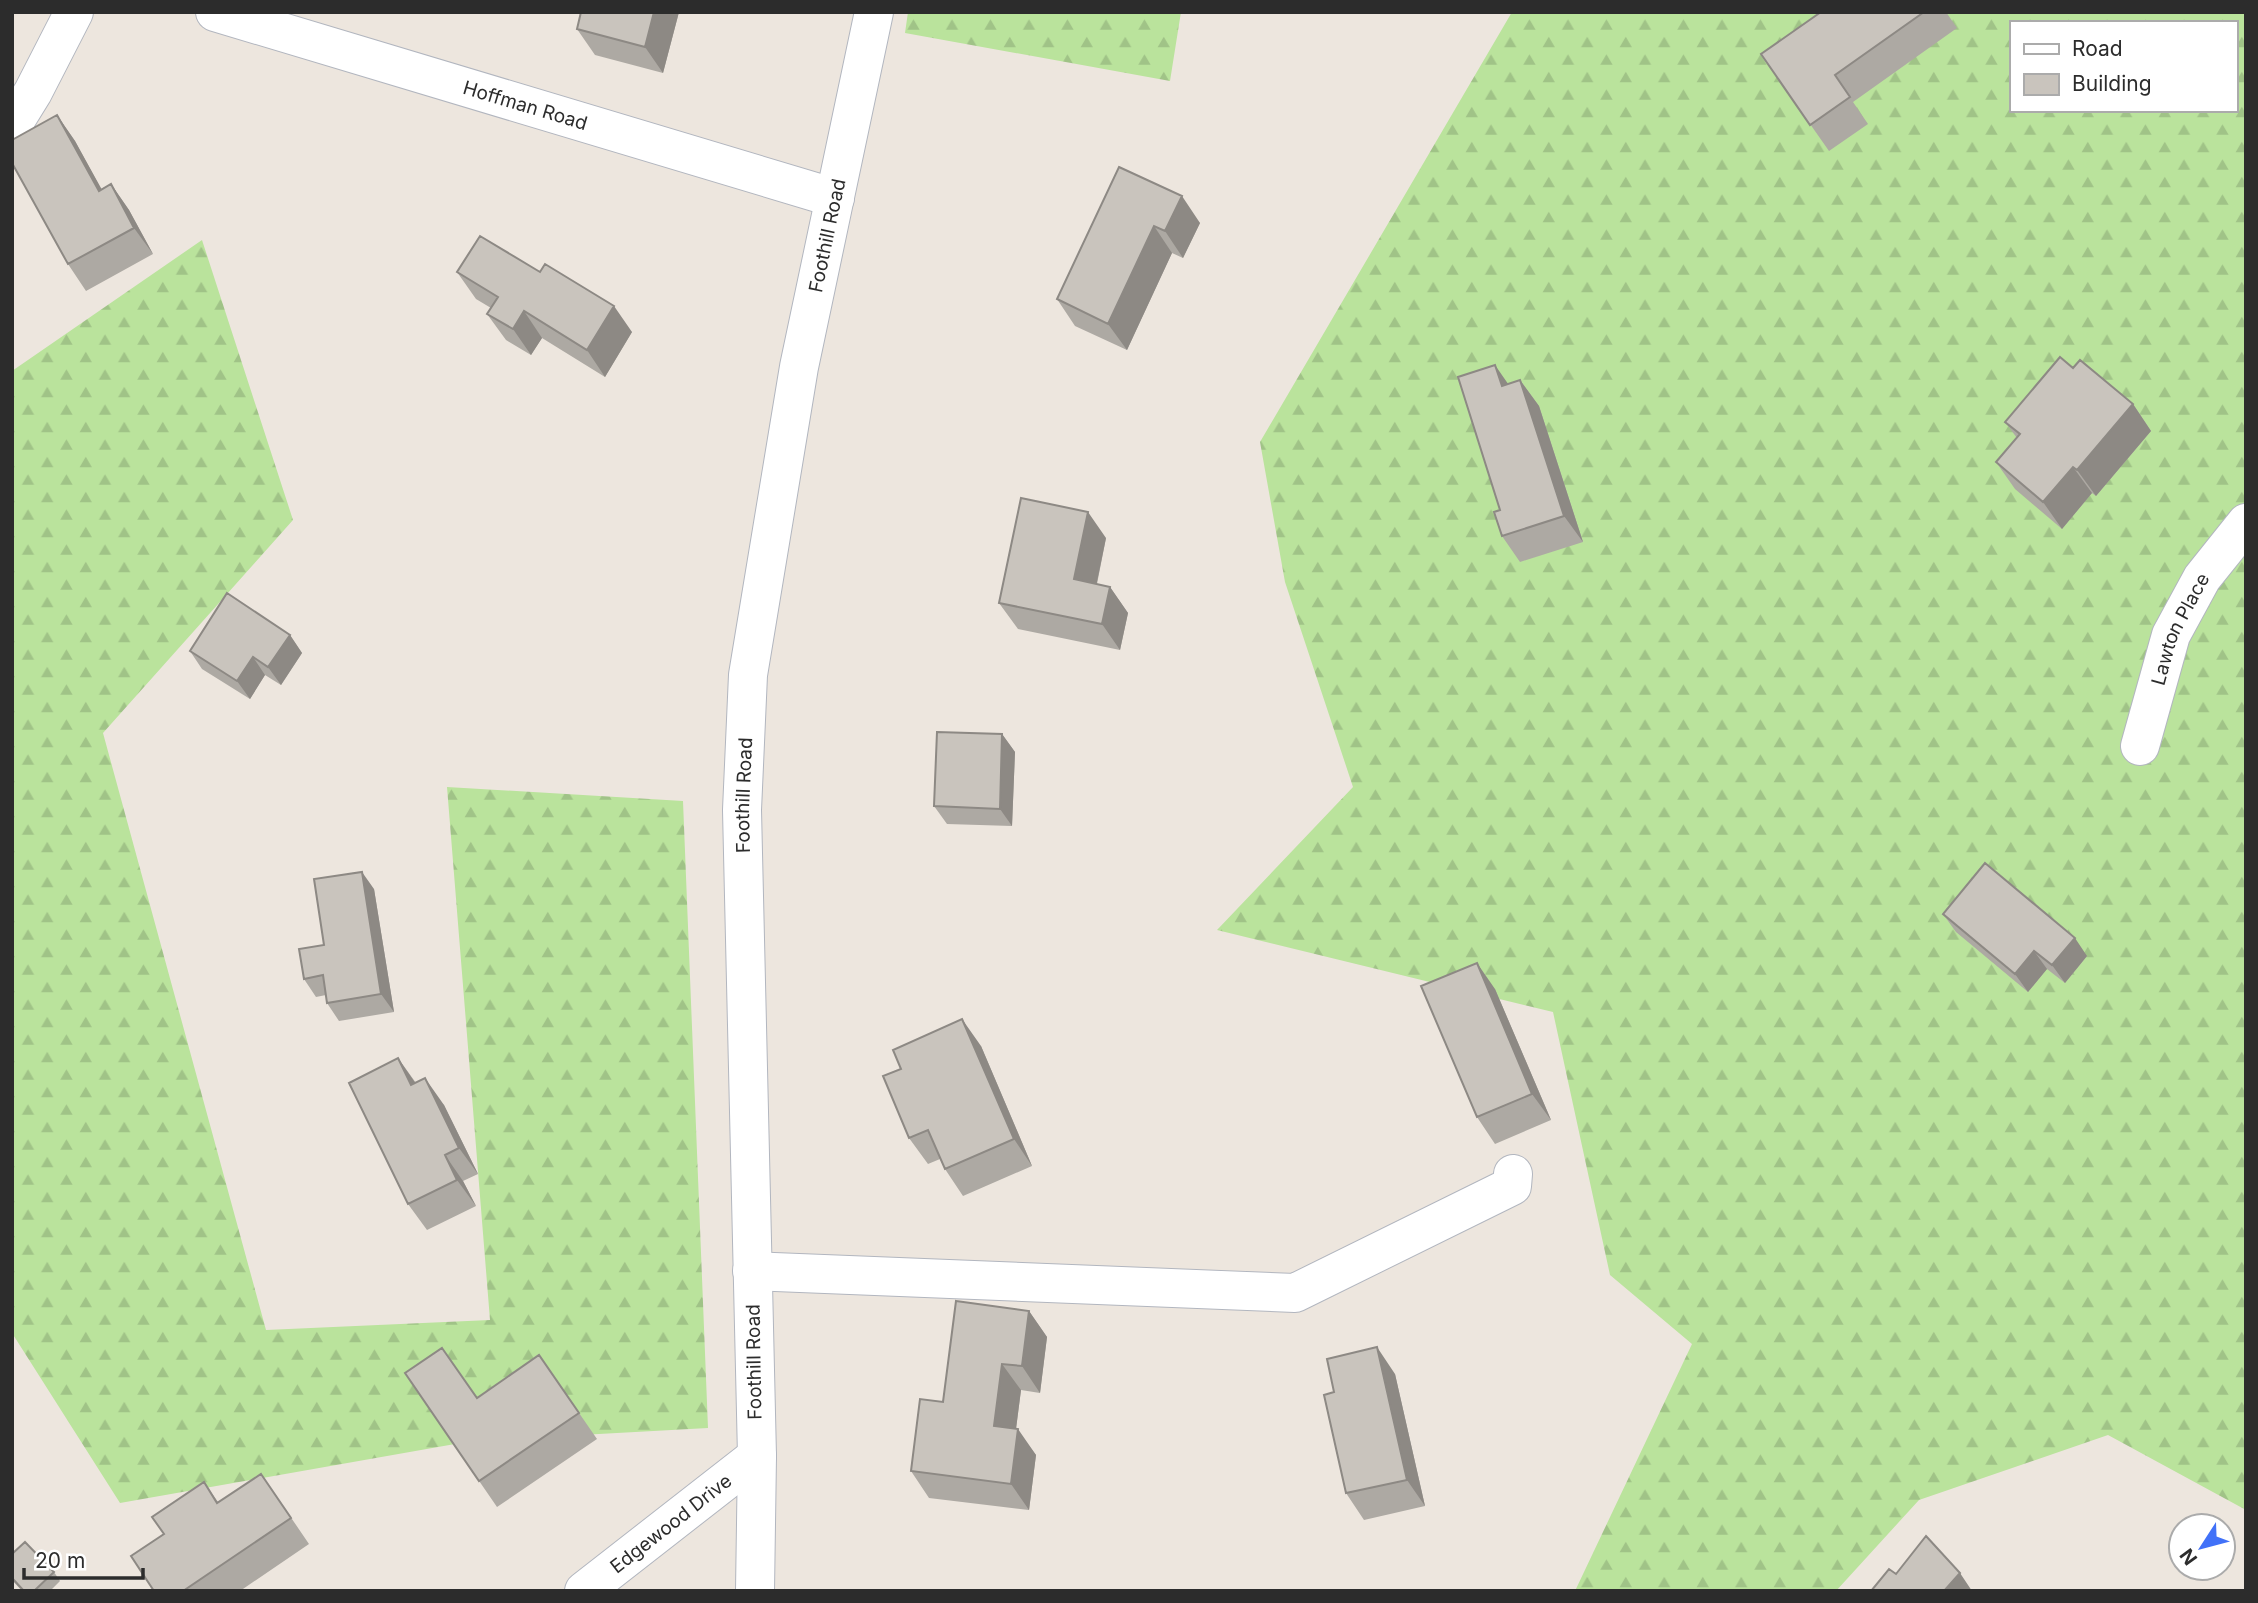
<svg xmlns="http://www.w3.org/2000/svg" width="2258" height="1603" font-family="Inter,sans-serif">
	<style>
		.forest { fill: url(#forest-firs); fill-rule: evenodd }
		.lines { fill: none; stroke-linecap: round; stroke-linejoin: round }
		.minor-casing { stroke: #b2b6bf; stroke-width: 40 }
		.minor { stroke: #fff; stroke-width: 38 }
		.wall { fill: #ada9a3 }
		.shaded-wall { fill: #8d8984 }
		.building { fill: #c9c4bd; stroke: #8d8984; stroke-width: 2 }
		.labels { text-anchor: middle; dominant-baseline: central; stroke-width: 5; stroke-linejoin: round; paint-order: stroke }
		.street-label { font-size: 19px; fill: #2c2c2c; stroke: #fff }
	</style>
	<defs>
		<pattern id="forest-firs" width="22" height="20" patternUnits="userSpaceOnUse" patternTransform="scale(1.75)"><rect width="22" height="20" fill="#bae39c"/><path d="M5 1l3.5 6h-7zM16 11l3.5 6h-7z" fill="#a0c387"/></pattern>
	</defs>
	<rect width="100%" height="100%" fill="#ede6de"/>
	<path class="forest" d="M908,12H1181L1170,81L905,33Z
		M1512,12H2246V1510L2108,1435L1919,1500L1836,1591H1575L1692,1344L1610,1275L1553,1012L1217,930L1353,787L1285,582L1260,442ZM2011,23H2235V110H2011Z
		M202,240L293,520L103,733L266,1330L490,1320L447,787L683,801L708,1428L472,1441L120,1503L12,1333V371Z"/>
	<g class="lines">
		<defs>
			<g id="minor">
				<path id="s1" d="M215,12L835,198"/>
				<path d="M12,126L33,92L74,12"/>
				<path id="s2" d="M2140,746L2171,635L2202,578L2246,523"/>
				<path d="M752,1271L1295,1293L1512,1186L1513,1174"/>
				<path id="s3" d="M584,1591L757,1456"/>
				<path id="s4" d="M755,1591L757,1456L742,810L748,675L799,367L874,12"/>
			</g>
		</defs>
		<use href="#minor" class="minor-casing"/>
		<use href="#minor" class="minor"/>
	</g>
	<path class="wall" d="M679,12L663,73L595,55L577,29Z
		M1821,12H1946L1957,28L1853,102L1868,124L1829,151L1761,54Z
		M57,115L75,141L101,189L111,184L129,210L153,254L86,291L68,264Z
		M1119,167L1200,223L1183,258L1172,253L1127,350L1075,326L1057,299Z
		M457,272L632,332L605,377L542,338L531,355L506,340L487,314L491,308L476,299Z
		M2073,368L2133,404L2151,431L2096,496L2092,493L2062,529L2015,489L1996,462L2017,438L2005,422Z
		M1520,380L1539,406L1583,542L1520,562L1502,536L1500,510L1508,384Z
		M1106,538L1097,584L1110,587L1128,613L1120,650L1018,629L999,603Z
		M290,635L302,653L281,685L265,675L250,699L202,669L190,651Z
		M1002,734L1015,752L1012,826L947,824L934,806Z
		M374,889L394,1012L339,1021L327,1003L326,995L316,997L304,979L324,945Z
		M1943,914L2087,956L2065,983L2047,969L2028,992L1956,932Z
		M1495,989L1551,1120L1495,1144L1477,1117Z
		M981,1046L1032,1166L963,1196L945,1169L940,1159L928,1164L909,1138Z
		M398,1058L416,1083L444,1105L478,1174L463,1181L476,1206L427,1230L408,1204Z
		M1029,1311L1047,1337L1040,1393L1021,1390L1016,1429L1036,1455L1029,1510L929,1498L911,1471L943,1402Z
		M539,1355L597,1439L497,1507L405,1373L477,1398Z
		M1395,1374L1425,1506L1364,1520L1346,1493Z
		M204,1482L218,1502L279,1500L309,1544L240,1591H154L164,1534Z
		M12,1554L54,1572L60,1581L50,1591H22L12,1580Z"/>
	<path class="shaded-wall" d="M654,12H679L663,73L645,47Z
		M57,115L75,141L117,217L99,191Z
		M111,184L129,210L153,254L134,228Z
		M1182,196L1200,223L1183,258L1165,231Z
		M1154,226L1172,253L1127,350L1108,324Z
		M614,306L632,332L605,377L587,350Z
		M524,311L542,338L531,355L513,329Z
		M1495,365L1513,391L1502,386Z
		M1520,380L1539,406L1583,542L1564,516Z
		M2133,404L2151,431L2096,496L2077,470Z
		M2073,467L2092,493L2062,529L2043,502Z
		M1088,512L1106,538L1092,606L1074,579Z
		M1110,587L1128,613L1120,650L1102,624Z
		M290,635L302,653L281,685L268,667Z
		M253,657L265,675L250,699L237,681Z
		M1002,734L1015,752L1012,826L1000,809Z
		M362,872L374,889L394,1012L381,994Z
		M2075,938L2087,956L2065,983L2052,965Z
		M2034,951L2047,969L2028,992L2015,974Z
		M1477,963L1495,989L1551,1120L1532,1094Z
		M962,1019L981,1046L1032,1166L1014,1139Z
		M398,1058L416,1084L411,1085Z
		M425,1078L444,1105L478,1174L459,1148Z
		M445,1155L463,1181L476,1206L457,1180Z
		M1029,1311L1047,1337L1040,1393L1022,1366Z
		M1377,1347L1395,1374L1425,1506L1407,1480Z
		M1002,1364L1021,1390L1013,1452L994,1426Z
		M1018,1429L1036,1455L1029,1510L1011,1484Z
		M1960,1573L1972,1591H1944Z"/>
	<path class="building" d="M581,12H654L645,47L577,29Z
		M1821,12H1924L1835,75L1850,97L1810,125L1761,54Z
		M57,115L99,191L111,184L134,228L68,264L12,163V140Z
		M1119,167L1182,196L1165,231L1154,226L1108,324L1057,299Z
		M480,236L540,272L545,264L614,306L587,350L524,311L513,329L487,314L498,297L457,272Z
		M2060,357L2073,368L2080,360L2133,404L2077,470L2073,467L2043,502L1996,462L2020,434L2005,422Z
		M1495,365L1502,386L1520,380L1564,516L1502,536L1494,512L1500,510L1458,377Z
		M1021,498L1088,512L1074,579L1110,587L1102,624L999,603Z
		M227,593L290,635L268,667L253,657L237,681L190,651Z
		M937,732L1002,734L1000,809L934,806Z
		M1985,863L2075,938L2052,965L2034,951L2015,974L1943,914Z
		M362,872L381,994L327,1003L323,975L304,979L299,949L324,945L314,879Z
		M1477,963L1532,1094L1477,1117L1421,986Z
		M962,1019L1014,1139L945,1169L928,1130L909,1138L883,1076L901,1069L893,1050Z
		M398,1058L411,1085L425,1078L459,1148L445,1155L457,1180L408,1204L349,1083Z
		M956,1301L1029,1311L1022,1366L1002,1364L994,1426L1018,1429L1011,1484L911,1471L920,1399L943,1402Z
		M1377,1347L1407,1480L1346,1493L1324,1395L1334,1392L1327,1359Z
		M442,1348L477,1398L539,1355L579,1413L479,1481L405,1373Z
		M261,1474L291,1518L183,1591H154L131,1556L164,1534L152,1517L204,1482L217,1503Z
		M1926,1536L1960,1573L1944,1591H1871L1889,1569L1896,1574Z
		M25,1542L54,1572L34,1591H24L12,1578V1554Z"/>
	<g class="labels">
		<g class="street-label">
			<text stroke="none"><textPath href="#s1" startOffset="324">Hoffman Road</textPath></text>
			<text stroke="none"><textPath href="#s4" startOffset="1363">Foothill Road</textPath></text>
			<text stroke="none"><textPath href="#s2" startOffset="124">Lawton Place</textPath></text>
			<text stroke="none"><textPath href="#s4" startOffset="796">Foothill Road</textPath></text>
			<text transform="translate(754 1362) rotate(-91)">Foothill Road</text>
			<text stroke="none"><textPath href="#s3" startOffset="110">Edgewood Drive</textPath></text>
		</g>
	</g>
	<rect width="2258" height="1603" fill="none" stroke="#2c2c2c" stroke-width="28"/>
	<rect x="2010" y="21" width="228" height="91" fill="#ffffff" stroke="#ababab" stroke-width="2"/>
	<rect x="2024" y="44" width="35" height="10" fill="#ffffff" stroke="#ababab" stroke-width="2"/>
	<text x="2072" y="56" font-size="21" fill="#2c2c2c">Road</text>
	<rect x="2024" y="74" width="35" height="21" fill="#c9c4bd" stroke="#ababab" stroke-width="2"/>
	<text x="2072" y="91" font-size="21" fill="#2c2c2c">Building</text>
	<g transform="translate(2202 1547) rotate(234)"><circle r="33" fill="#ffffff" stroke="#ababab" stroke-width="2"/>
	<path d="M0-5L12 26L0 18L-12 26Z" fill="#4171f8"/>
	<text y="-10" font-size="19" font-weight="bold" text-anchor="middle" fill="#2c2c2c">N</text>
	</g>
	<path d="M24 1568v10h119v-10" fill="none" stroke="#2c2c2c" stroke-width="3.5"/>
	<text x="35" y="1568" font-size="21" fill="#2c2c2c" stroke="#ffffff" stroke-width="5" paint-order="stroke">20 m</text>
</svg>
